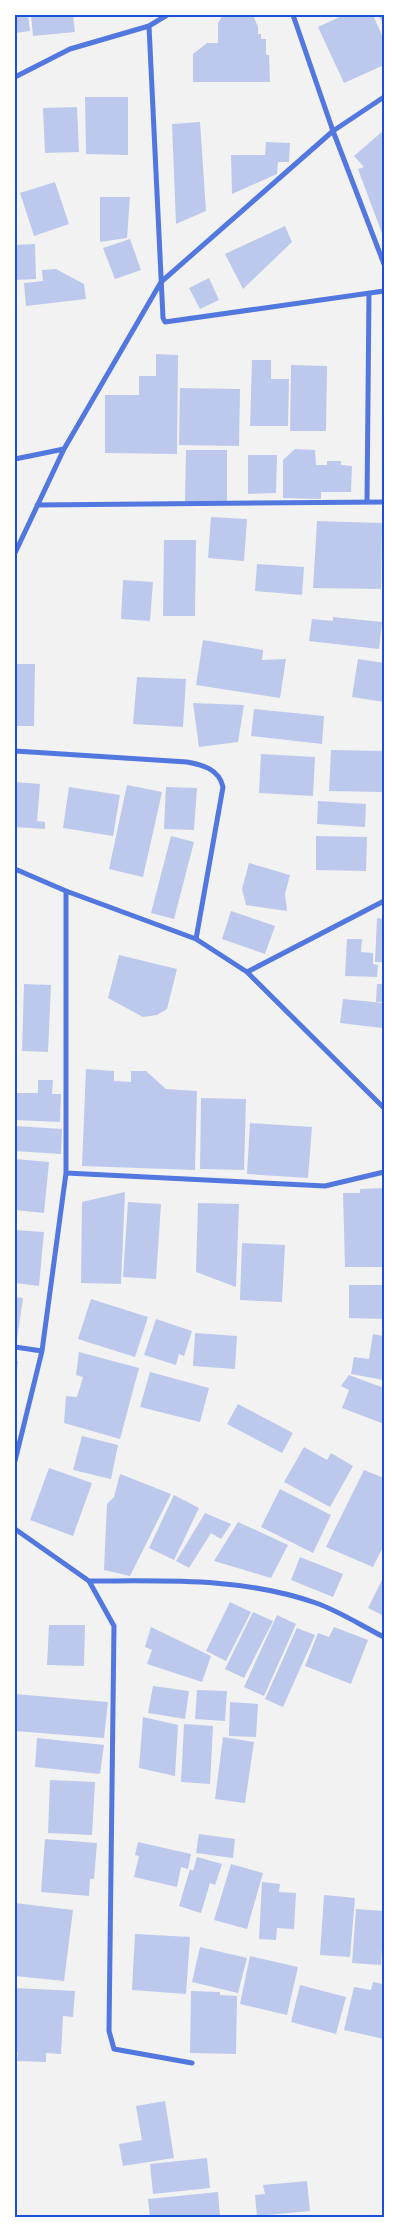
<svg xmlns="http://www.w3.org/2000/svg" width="399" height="2232" font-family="'Public Sans',sans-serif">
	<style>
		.building { fill: #bdc9ec }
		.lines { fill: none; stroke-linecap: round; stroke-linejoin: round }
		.minor { stroke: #5277de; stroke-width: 5 }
		.neatline { fill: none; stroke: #1d4ed8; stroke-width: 2 }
	</style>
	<rect width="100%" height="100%" fill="#f2f2f2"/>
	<path class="building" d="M15,15H28L30,31L15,33Z
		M31,15H73L75,32L33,36Z
		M223,15H253L258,27V34H261V39H266V55H269L270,82H193V54L207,43H218V23Z
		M344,15H373L384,40V65L344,83L318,27Z
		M378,15H384V25Z
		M85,97H128V155L86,154Z
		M77,107L79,152L45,153L43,108Z
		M200,122L206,211L176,224L172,124Z
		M384,130V239L358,169L364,167L354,156Z
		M266,142L290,143L289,162H278L277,174L232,194L231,155H265Z
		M55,182L69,224L34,236L20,193Z
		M100,197H130L127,238L100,242Z
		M285,226L292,242L243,289L225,254Z
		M130,239L141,270L115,279L103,248Z
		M35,244L36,279L15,280V245Z
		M56,269L84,284L86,299L26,306L24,283L43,281L42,270Z
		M209,278L219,300L200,309L189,288Z
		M156,354L178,355L177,454L105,453V395H139V376H156Z
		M252,360H271V379H289L288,426H250Z
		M291,365L327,366L326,431H290Z
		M180,388L240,389L239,446L179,445Z
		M295,449L315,450L316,465H327V461H341V465L352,466L351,492H321V499L283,498V460Z
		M186,450H227V502L185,501Z
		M248,455H277L276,493L248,494Z
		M211,517L247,519L244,561L208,558Z
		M317,521L382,523L381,589L313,588Z
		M164,540H196L195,616H163Z
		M257,564L304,567L302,595L255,591Z
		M123,580L153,582L150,621L121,619Z
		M333,617L382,622L379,649L309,641L312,619L333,621Z
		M203,640L263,650L262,660L286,659L280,698L196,685Z
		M358,659L384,663V702L352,697Z
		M15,664H35L34,726H15Z
		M137,677L186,679L183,727L133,724Z
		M193,703L244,705L238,742L199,747Z
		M254,709L324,716L322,744L251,736Z
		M331,750L384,751L383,792L329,791Z
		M261,754L315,757L313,796L259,793Z
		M15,782L40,784L37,821L45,822V829L15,827Z
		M127,785L162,792L143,877L109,869Z
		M69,787L120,795L113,836L63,828Z
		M166,787L197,788L194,830L164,829Z
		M318,801L366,804L365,827L317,824Z
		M171,836L194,842L174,919L151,913Z
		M316,836L367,837L366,871L316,870Z
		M249,863L290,875L285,894L287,911L246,905L242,889Z
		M231,911L275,926L265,954L222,939Z
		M377,918L384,919V962H375Z
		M347,939H362L361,952L373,953V964L378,965L377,977L345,976Z
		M119,955L177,969L167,1009L157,1015L143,1017L108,998Z
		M24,984L51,985L48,1052L22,1051Z
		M377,984H384V1002H376Z
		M343,999L384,1003L382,1028L340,1023Z
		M86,1069L114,1071V1081L131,1082V1071H146L166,1089L197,1091L195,1170L82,1166Z
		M38,1080H53L52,1094H61L60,1122L15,1120V1093H38Z
		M201,1098L246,1099L244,1170L200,1169Z
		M250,1123L312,1127L308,1178L247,1174Z
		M15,1126L62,1129L61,1154L15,1151Z
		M15,1159L49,1162L44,1213L15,1210Z
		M384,1188V1267H345L343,1193H360V1189Z
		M125,1192L121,1284L81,1283L82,1202Z
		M128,1202L161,1204L156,1279L123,1277Z
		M198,1203L239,1204L236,1287L196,1272Z
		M15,1230L44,1232L39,1286L15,1283Z
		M242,1243L285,1245L282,1302L240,1300Z
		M349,1285H384V1319L349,1318Z
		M15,1297L23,1298L17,1339H15Z
		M91,1299L148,1317L135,1357L78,1339Z
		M156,1319L192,1331L184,1356L179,1354L176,1365L144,1355Z
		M195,1333L237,1336L235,1369L193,1366Z
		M373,1334L384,1336V1380L351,1374L354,1357L369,1359Z
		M79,1352L139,1368L120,1439L64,1423L66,1396L77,1397L83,1377L76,1375Z
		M15,1361H18L16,1378H15Z
		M150,1372L209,1388L200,1422L140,1407Z
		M349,1375L384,1388V1424L342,1408L349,1390L341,1386Z
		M238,1404L293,1433L282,1453L227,1424Z
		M82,1436L118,1445L111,1479L73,1470Z
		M304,1447L327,1460L331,1453L353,1466L330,1507L284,1482Z
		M49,1468L92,1483L73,1536L30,1520Z
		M364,1470L384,1478V1545L373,1567L326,1547Z
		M120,1474L171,1494L130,1576L104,1570L107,1504L114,1497Z
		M280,1489L331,1515L313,1553L261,1527Z
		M174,1495L199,1508L174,1560L149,1548Z
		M205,1513L231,1524L221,1539L211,1533L189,1568L176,1561Z
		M238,1522L288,1545L271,1578L214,1561Z
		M300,1557L343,1574L333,1597L291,1580Z
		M384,1576V1616L368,1608Z
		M230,1602L251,1612L226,1661L206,1651Z
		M253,1612L273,1621L244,1678L225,1669Z
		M277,1615L296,1624L264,1696L244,1687Z
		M49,1625H85L84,1666L47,1665Z
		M151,1627L211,1656L202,1682L147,1664L152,1650L145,1647Z
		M334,1627L368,1640L351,1684L305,1666L318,1633L329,1637Z
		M297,1628L315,1635L283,1707L265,1699Z
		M153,1686L189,1691L185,1719L148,1713Z
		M197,1690L227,1691L225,1721L195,1719Z
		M15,1694L108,1702L104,1738L15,1731Z
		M230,1702L258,1704L256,1737L229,1736Z
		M143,1717L178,1725L175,1776L139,1768Z
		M184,1724L213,1726L210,1784L181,1782Z
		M223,1737L254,1742L245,1803L215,1799Z
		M37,1738L104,1745L100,1774L35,1767Z
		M50,1780L95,1782L92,1835L48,1833Z
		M199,1834L235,1839L233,1858L196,1853Z
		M45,1839L97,1843L94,1879H90L89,1896L41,1892Z
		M138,1842L191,1854L188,1869L181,1867L177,1887L134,1877L139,1856L135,1855Z
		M197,1857L222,1864L215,1885L210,1883L201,1913L179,1906L190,1869L193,1871Z
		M231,1864L263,1873L247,1929L214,1920Z
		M262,1882L280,1884L279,1892L296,1893L294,1929L277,1928L276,1940L259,1939Z
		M324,1895L355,1898L350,1957L320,1955Z
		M15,1903L73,1910L64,1981L15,1976Z
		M356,1909L384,1911L381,1965L352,1963Z
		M135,1934L190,1937L186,1994L132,1990Z
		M200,1947L247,1958L238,1993L192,1982Z
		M250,1956L298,1967L287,2015L240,2004Z
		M373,1982L384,1984V2039L344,2030L354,1987L371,1990Z
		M300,1985L346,1997L336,2034L291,2022Z
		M15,1988L75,1991L73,2017L63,2016L61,2054L46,2053V2062L17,2061L18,2052H15Z
		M191,1991L220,1992V1995L237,1996L236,2054L190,2053Z
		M165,2101L174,2158L123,2166L119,2144L142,2140L136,2106Z
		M207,2158L210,2188L153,2194L150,2164Z
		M307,2181L310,2211L257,2216L255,2195L265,2194L263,2185Z
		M218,2192L220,2217H150L148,2199Z"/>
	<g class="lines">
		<path class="minor" d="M293,15L333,131L384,264
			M149,26L163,318L165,322L384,291
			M15,77L70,49L149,26L167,15
			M15,459L64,449L161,282L333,131L384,97
			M367,502L369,293
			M37,505L384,502
			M15,553L64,449
			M15,751L187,762C203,765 219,769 223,787L196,939
			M15,869L66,891L196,939L247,972L384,1108
			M247,972L384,901
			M66,1173L325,1186L384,1172
			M15,1347L42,1351
			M15,1461L42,1351L66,1173V891
			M15,1529L89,1581L114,1626L109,2031L114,2049L192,2063
			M89,1581C166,1581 242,1577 316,1603C339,1611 362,1626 384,1637"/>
	</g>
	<rect width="399" height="2232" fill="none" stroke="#ffffff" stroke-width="32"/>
	<rect x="16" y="16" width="367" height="2200" class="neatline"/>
</svg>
